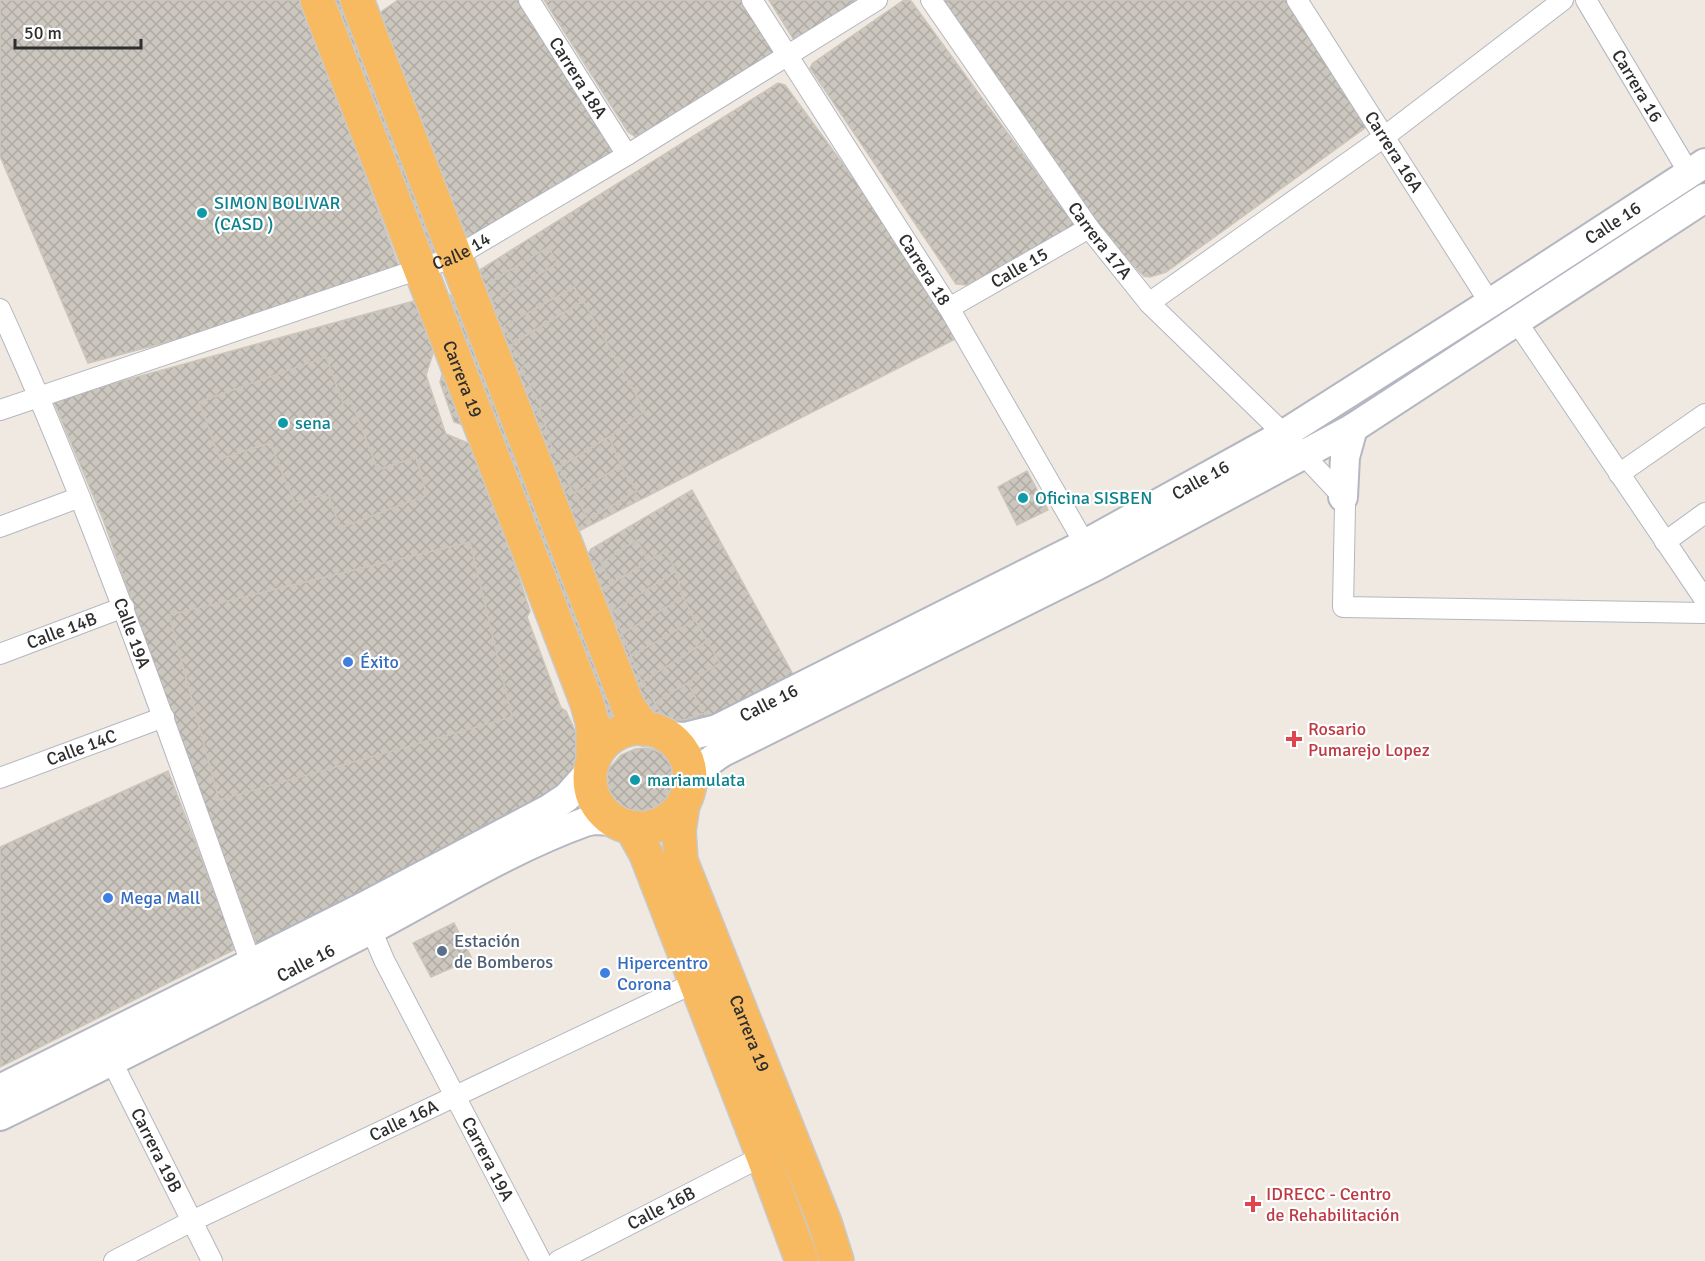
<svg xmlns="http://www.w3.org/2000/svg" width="1705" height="1261" font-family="Signika,sans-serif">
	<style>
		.building { fill: url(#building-cross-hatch); stroke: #cbc5ba; stroke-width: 1.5 }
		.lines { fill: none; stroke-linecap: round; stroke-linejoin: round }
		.minor-casing { stroke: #b4b7c1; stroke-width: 22 }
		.secondary-casing { stroke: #b4b7c1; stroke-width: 32 }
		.trunk-casing { stroke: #c9c9c9; stroke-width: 36 }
		.minor { stroke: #fff; stroke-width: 20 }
		.secondary { stroke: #fff; stroke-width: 28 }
		.trunk { stroke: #f8ba60; stroke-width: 33 }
		.culture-dot { fill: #0f9aa8; stroke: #fff; stroke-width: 2 }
		.shop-dot { fill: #3f7fe0; stroke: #fff; stroke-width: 2 }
		.health-dot { fill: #e0444e; stroke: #fff; stroke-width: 2 }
		.service-dot { fill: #5c6f8a; stroke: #fff; stroke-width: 2 }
		.labels { text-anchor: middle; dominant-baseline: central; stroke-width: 4.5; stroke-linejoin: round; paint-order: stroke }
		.street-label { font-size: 18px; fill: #2e2e2e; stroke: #fff }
		.culture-label { font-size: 18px; fill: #0d838f; stroke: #fff; text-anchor: start }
		.shop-label { font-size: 18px; fill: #366cbe; stroke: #fff; text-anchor: start }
		.health-label { font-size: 18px; fill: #be3a42; stroke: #fff; text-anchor: start }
		.service-label { font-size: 18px; fill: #4e5e75; stroke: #fff; text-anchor: start }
	</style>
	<defs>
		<pattern id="building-cross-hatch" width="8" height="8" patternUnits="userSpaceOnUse" patternTransform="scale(1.5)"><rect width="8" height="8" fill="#cbc7bf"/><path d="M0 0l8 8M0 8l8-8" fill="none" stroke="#afaba4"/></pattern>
	</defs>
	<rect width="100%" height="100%" fill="#efe9e1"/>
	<path class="building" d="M0,0H301L400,270L395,282L88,363L0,156Z
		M332,0H341L441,257L436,265Z
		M398,0H525L620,155L467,257L378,14Z
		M544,0H746L775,55L636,137L628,132Z
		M769,0H864L794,40Z
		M904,0L911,1L1077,228L967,285L956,284L810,68L813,63Z
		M932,0H1295L1369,125L1166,272L1150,277L1144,276L1103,235Z
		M778,83L785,85L967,333L577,532L478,271Z
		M548,247L558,263L493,302L484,286Z
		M574,287L583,301L513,343L504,326Z
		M449,295L453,296L627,729L609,738L447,296Z
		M414,301L416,302L434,350L426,375L444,429L446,434L473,445L478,454L530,611L527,617L561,708L566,711L581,744V778L261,955L196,784L103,519L53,400Z
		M583,301L645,411L609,437L563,465L548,439L551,436L537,410L541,408L521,368L525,365L511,345Z
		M326,357L343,403L351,401L378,470L416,457L427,495L340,528L328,493L295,504L270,443L220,459L199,402Z
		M443,371L466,426L454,422L440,382Z
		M609,437L621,466L574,493L559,467Z
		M621,466L637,491L588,519L574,493Z
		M1027,471L1048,510L1017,525L998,487Z
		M692,490L796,680L693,733L653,723L638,702L587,556L591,549Z
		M637,540L649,561L612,583L601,563Z
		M470,542L512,717L219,800L169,615Z
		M665,551L676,571L612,612L602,590Z
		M676,571L683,597L622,634L612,612Z
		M683,597L695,620L631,656L622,634Z
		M695,620L707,641L642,682L631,656Z
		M707,641L720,663L655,703L642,682Z
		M687,683L705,713L684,720H666L655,703Z
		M648,748L662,753L670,760L677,771L681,783L669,816L659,822L646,825L611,809L605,797L604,785L609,769L621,755L635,749Z
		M168,771L236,949L0,1067V847Z
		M454,923L472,959L431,977L413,943Z"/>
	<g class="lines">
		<defs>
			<g id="minor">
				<path id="s1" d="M529,0L627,155"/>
				<path id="s2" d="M752,0L949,308L1085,544"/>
				<path id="s3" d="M931,0L1089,228L1149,303L1284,434L1343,497L1345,506L1343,607L1705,613"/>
				<path id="s4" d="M1297,0L1490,303"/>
				<path id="s5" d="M1586,0L1689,173"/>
				<path d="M1149,303L1384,137L1563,0"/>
				<path id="s6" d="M949,308L1089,228"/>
				<path id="s7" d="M0,309C97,522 172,743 251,963"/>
				<path d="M1517,322L1705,600"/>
				<path id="s8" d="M0,410L455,257L627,155L877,0"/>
				<path d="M1619,474L1705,414"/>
				<path d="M0,527L80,497"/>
				<path d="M1665,542L1705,513"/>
				<path id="s9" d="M0,654L124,607"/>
				<path id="s10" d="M0,778L164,717"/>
				<path id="s11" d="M371,929L384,960L541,1261"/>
				<path id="s12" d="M107,1052L212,1261"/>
				<path id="s13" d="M114,1261L192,1221L696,982"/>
				<path id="s14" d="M558,1261L763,1156"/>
			</g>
			<g id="secondary">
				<path d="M1343,497L1345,457L1353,428"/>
				<path id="s15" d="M665,736L685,737L717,729L1085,544L1284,434L1490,303L1705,163"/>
				<path d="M689,788C698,771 707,762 723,752L1096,566L1353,428L1705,198"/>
				<path d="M0,1089L361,908L549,809L567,797L591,770"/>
				<path id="s16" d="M0,1116C124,1056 247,993 370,930C440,893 510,849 585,822L594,820L615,821"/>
			</g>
			<g id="trunk">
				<path id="s17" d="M317,0L587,703L593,725V762"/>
				<path d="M357,0L628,706L644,729"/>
				<circle cx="640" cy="778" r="50"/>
				<path id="s18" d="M683,804L679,831L681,861L825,1223L837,1261"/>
				<path d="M631,827L646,854L763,1156L802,1261"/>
			</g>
		</defs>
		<use href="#minor" class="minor-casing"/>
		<use href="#secondary" class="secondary-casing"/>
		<use href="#trunk" class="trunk-casing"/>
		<use href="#minor" class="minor"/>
		<use href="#secondary" class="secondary"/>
		<use href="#trunk" class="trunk"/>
	</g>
	<g class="culture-dot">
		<circle cx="202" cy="213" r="6"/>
		<circle cx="283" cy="423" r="6"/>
		<circle cx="1023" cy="498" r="6"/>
		<circle cx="635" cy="780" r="6"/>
	</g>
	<g class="shop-dot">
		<circle cx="348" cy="662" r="6"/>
		<circle cx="108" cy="898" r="6"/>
		<circle cx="605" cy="973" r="6"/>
	</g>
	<g class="health-dot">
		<path d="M1291 730h6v6h6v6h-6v6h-6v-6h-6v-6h6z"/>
		<path d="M1250 1195h6v6h6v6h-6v6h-6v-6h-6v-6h6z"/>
	</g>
	<circle class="service-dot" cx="442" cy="951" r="6"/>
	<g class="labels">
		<g class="street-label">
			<text stroke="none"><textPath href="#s1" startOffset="92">Carrera 18A</textPath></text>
			<text stroke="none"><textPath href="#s5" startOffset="100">Carrera 16</textPath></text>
			<text stroke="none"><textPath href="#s4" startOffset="180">Carrera 16A</textPath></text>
			<text stroke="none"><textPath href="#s15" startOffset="1083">Calle 16</textPath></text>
			<text stroke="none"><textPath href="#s3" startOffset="294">Carrera 17A</textPath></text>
			<text stroke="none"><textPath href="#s8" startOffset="488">Calle 14</textPath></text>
			<text stroke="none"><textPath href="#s6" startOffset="81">Calle 15</textPath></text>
			<text stroke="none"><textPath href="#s2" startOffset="320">Carrera 18</textPath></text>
			<text stroke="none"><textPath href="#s17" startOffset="406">Carrera 19</textPath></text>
			<text stroke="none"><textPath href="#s15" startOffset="597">Calle 16</textPath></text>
			<text stroke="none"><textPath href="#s9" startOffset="66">Calle 14B</textPath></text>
			<text stroke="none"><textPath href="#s7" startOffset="350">Calle 19A</textPath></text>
			<text stroke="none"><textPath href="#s15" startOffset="111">Calle 16</textPath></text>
			<text stroke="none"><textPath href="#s10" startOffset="87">Calle 14C</textPath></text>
			<text stroke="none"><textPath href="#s16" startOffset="342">Calle 16</textPath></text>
			<text stroke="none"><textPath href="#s18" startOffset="243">Carrera 19</textPath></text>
			<text stroke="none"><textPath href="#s13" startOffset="322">Calle 16A</textPath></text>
			<text stroke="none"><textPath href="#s12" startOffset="110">Carrera 19B</textPath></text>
			<text stroke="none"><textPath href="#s11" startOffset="258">Carrera 19A</textPath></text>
			<text stroke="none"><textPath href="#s14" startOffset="116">Calle 16B</textPath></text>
		</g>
		<g class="culture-label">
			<text x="214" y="203">SIMON BOLIVAR<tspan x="214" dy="21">(CASD )</tspan></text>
			<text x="295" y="423">sena</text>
			<text x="1035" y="498">Oficina SISBEN</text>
			<text x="647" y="780">mariamulata</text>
		</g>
		<g class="shop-label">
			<text x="360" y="662">Éxito</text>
			<text x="120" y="898">Mega Mall</text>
			<text x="617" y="963">Hipercentro<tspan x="617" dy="21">Corona</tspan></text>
		</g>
		<g class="health-label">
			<text x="1308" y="729">Rosario<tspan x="1308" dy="21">Pumarejo Lopez</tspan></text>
			<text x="1266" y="1194">IDRECC - Centro<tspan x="1266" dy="21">de Rehabilitación</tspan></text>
		</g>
		<g class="service-label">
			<text x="454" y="941">Estación<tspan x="454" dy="21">de Bomberos</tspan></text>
		</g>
	</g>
	<path d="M15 39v9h126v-9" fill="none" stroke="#2e2e2e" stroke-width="3"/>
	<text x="24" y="39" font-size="18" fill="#2e2e2e" stroke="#ffffff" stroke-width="4.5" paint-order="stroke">50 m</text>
</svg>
